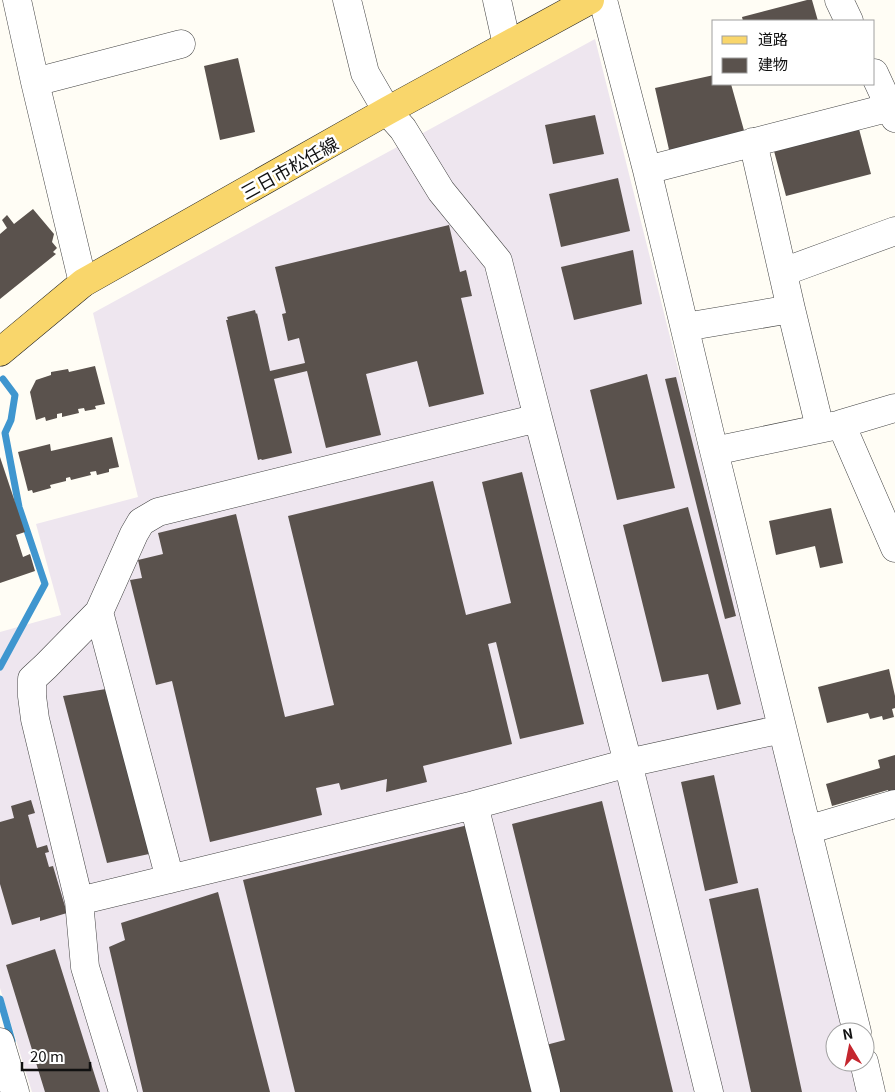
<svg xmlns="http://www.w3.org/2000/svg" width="895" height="1092" font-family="Georgia,'Noto Sans JP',serif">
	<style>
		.industrial { fill: #eee6ef }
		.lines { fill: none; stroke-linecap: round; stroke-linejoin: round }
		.stream { stroke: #3f96cf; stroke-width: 7 }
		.building { fill: #5a524d }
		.minor-casing { stroke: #444; stroke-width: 29 }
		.major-casing { stroke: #222; stroke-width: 29 }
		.minor { stroke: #fff; stroke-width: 28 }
		.major { stroke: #f9d66b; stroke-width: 28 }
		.labels { text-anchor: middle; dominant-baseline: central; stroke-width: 5; stroke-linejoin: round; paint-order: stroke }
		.street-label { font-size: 18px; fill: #111; stroke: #fff }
	</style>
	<rect width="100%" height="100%" fill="#fffdf5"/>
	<path class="industrial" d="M595,39L845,1032H835V1062H852L860,1092H32L0,988V632L61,615L36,524L138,497L93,313Z"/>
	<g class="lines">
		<path class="stream" d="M0,667L45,584L19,507L5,433L11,420L15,395L3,379
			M0,999L12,1041"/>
	</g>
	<path class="building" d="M807,0H812L818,21H743L742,17Z
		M238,58L255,132L220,140L204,66Z
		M714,75V84H731L745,134L670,154L655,88Z
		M595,115L604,154L553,164L545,125Z
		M859,129L871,174L786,196L774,151Z
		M618,178L630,231L561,247L549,194Z
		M33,209L54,234L52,242L57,248L53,252L56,254L0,299V234L7,228L2,220L7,215L14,224Z
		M449,225L460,272L466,270L472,296L461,298L484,394L429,407L417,361L366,374L381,435L326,448L307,371L274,379L292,453L262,460L261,459L258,460L226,320H228L227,317L255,310L256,314L257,313L270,371L305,363L299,338L288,341L282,314L286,313L275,267Z
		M633,250L642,304L574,320L561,267Z
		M95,366L105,404L95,406L96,409L85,411L84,408L78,409L79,413L62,417V413L57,414V418L46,421L45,417L36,420L30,392L36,380L51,375V372L68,369L69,372Z
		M647,374L675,488L617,500L590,390Z
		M676,377L736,616L725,619L665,379Z
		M112,437L119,467L109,469V472L97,475L96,471L90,472L91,475L71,480L70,477L66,478V481L50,485L51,488L33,493L32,490L28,491L18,452L50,444L51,451Z
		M0,457L25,532L16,535L23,557L30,554L35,571L0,583Z
		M522,472L584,724L520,739L496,642L488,644L512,744L423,766L427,782L386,792L387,779L341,790L339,783L316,788L322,815L210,842L172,681L156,685L130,580L142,578L138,560L163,554L158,533L236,514L285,717L334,705L288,516L433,481L466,615L511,603L482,482Z
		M688,507L741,704L717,710L708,674L662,682L623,525Z
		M831,508L843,563L820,568L815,546L776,555L769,521Z
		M889,669L895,696V708L892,709L894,717L883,720L882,716L870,719L868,713L827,723L818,687Z
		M106,689L149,854L107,863L63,696Z
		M895,755V797L890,798L888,790L832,806L826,784L880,768L878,760Z
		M714,775L738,883L705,891L681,782Z
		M31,800L35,813L28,815L37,848L47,845L49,852L45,853L49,867L53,866L67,913L40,921V917L12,925L0,884V822L14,818L11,806Z
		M602,801L673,1092H295L243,880L468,825L523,1051L565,1040L512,824Z
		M758,888L802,1092H751L709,899Z
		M218,892L270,1092H143L109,947L125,940L121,923Z
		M55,949L100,1092H45L6,965Z"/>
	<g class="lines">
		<defs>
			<path id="minor" d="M17,0L35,82L83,283
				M347,0L365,73L387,111L403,129L441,191L498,261L538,418
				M497,0L507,45
				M603,0L647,170L714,451L857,1032
				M839,0L849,21
				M874,73L895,118
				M35,82L181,44
				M753,142L791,309
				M647,170L895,106
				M783,272L895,231
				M685,327L791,309L820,428
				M895,408L841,424L895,548
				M714,451L838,425
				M99,612L170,879
				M474,805L546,1092
				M807,830L895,804
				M79,901L35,719L32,696V679L46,666L99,612L134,534L141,522L158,512L538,418L628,763L474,805L79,901L85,967L123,1092
				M0,1042L15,1092
				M864,1062L871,1092
				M709,1092L628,763L782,729"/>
			<path id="major" d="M0,352L83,283L387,111L590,0"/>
		</defs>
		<use href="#minor" class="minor-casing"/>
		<use href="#major" class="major-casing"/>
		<use href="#minor" class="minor"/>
		<use href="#major" class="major"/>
	</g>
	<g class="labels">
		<g class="street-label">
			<text transform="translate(289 167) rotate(-29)">三日市松任線</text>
		</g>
	</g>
	<rect x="712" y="20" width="162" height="65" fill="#ffffff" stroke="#a0a0a0"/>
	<rect x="722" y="36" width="25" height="8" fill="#f9d66b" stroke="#a0a0a0"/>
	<text x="758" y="45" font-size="15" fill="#111111">道路</text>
	<rect x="722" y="58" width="25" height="15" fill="#5a524d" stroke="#a0a0a0"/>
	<text x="758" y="70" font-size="15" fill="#111111">建物</text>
	<g transform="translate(850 1047) rotate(350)"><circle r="24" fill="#ffffff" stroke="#a0a0a0"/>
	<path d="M0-4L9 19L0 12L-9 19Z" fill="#c4262e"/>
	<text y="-8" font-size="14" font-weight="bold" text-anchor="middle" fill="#111111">N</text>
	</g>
	<path d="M22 1062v8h68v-8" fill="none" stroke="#111111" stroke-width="2.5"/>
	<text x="30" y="1062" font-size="15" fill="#111111" stroke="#ffffff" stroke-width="4" paint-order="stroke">20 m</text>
</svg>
